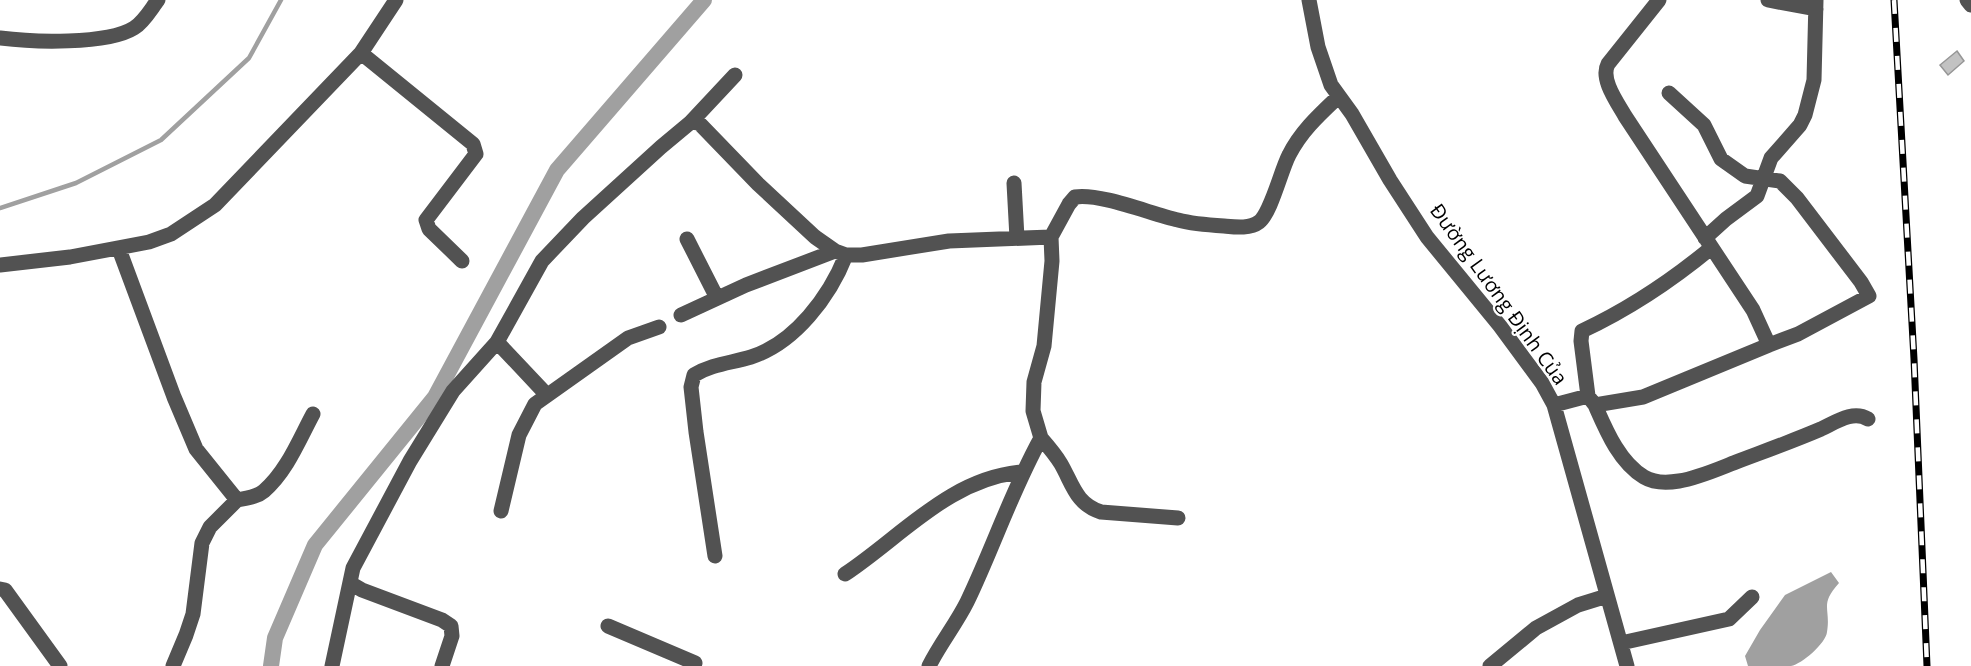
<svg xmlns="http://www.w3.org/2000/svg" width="1971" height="666" font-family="'Open Sans',sans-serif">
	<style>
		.water { fill: #a0a0a0 }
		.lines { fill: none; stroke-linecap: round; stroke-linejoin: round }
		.stream { stroke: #a0a0a0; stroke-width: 4.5 }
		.canal { stroke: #a0a0a0; stroke-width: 16 }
		.building { fill: #c2c2c2; stroke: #969696; stroke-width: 1.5 }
		.minor { stroke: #525252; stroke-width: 15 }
		.rail-casing { stroke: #000; stroke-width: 7 }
		.rail { stroke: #fff; stroke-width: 4.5; stroke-dasharray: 14; stroke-linecap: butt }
		.labels { text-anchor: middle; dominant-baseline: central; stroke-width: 4.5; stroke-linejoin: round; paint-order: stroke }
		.street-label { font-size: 20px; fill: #000; stroke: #fff }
	</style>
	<rect width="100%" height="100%" fill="#fff"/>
	<path class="water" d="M1831,572L1839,583C1819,605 1831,608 1827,632C1826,643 1802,664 1791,666C1777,666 1762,666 1748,666L1745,656L1760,630L1785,595Z"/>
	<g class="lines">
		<path class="stream" d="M0,208L76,183L161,140L249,58L281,0"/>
		<path class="canal" d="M271,666L275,638L315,545L435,397L557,170L704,0"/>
	</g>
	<path class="building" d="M1957,51L1964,61L1948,75L1940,65Z"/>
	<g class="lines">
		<path class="minor" d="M1309,0L1318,47L1331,85L1352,114L1390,180L1427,237L1500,326L1542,383L1554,405L1627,666
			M1659,0L1608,64C1600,79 1617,102 1625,116L1753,310L1769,345L1798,334L1869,296L1861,282L1797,198L1780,181L1745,176L1721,159L1704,125L1669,93
			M1768,0L1816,9
			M1967,0L1971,5
			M0,38C31,42 107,45 134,28C144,22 151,9 158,0
			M361,53L473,144L476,154L426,220L429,229L462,261
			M691,122L735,75
			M1014,183L1017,238
			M1705,238L1726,219L1757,196L1771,158L1800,125L1805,115L1814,80L1816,0
			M687,239L717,298
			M119,249L174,397L196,449L237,500L210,527L202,543L193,614L186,635L173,666
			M0,265L70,257L149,242L171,234L215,205L361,53L396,0
			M681,315L746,285L835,251
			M497,342L546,394
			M1588,396L1581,341L1582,331C1629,309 1671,281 1711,248
			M1554,405L1588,396L1595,405L1643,397L1769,345
			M1595,405C1606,430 1619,462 1644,477C1654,483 1667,483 1679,481C1698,478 1718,469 1736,462C1765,451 1793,441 1821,429C1836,422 1853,410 1868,419
			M1041,438C1048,446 1055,454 1061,464C1073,485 1076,504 1101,512L1178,518
			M237,500C247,498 257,497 264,491C287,471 299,440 313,414
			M501,511L519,435L535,404L628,338L659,327
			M715,556L696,432L691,387L694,375C712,364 731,363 751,357C795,343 830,296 846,255
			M845,574C901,537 950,478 1022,472
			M350,583L362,590L442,620L451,626L452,636L442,666
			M0,589L5,590L60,666
			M608,626L695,663L694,666
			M1621,643L1729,619L1752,597
			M332,666L353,568L410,461L453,391L497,342L542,261L583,218L661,147L691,122L699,123L758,184L815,237L835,251L846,255H862L949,241L1051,237
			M929,666C940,644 956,624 967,602C993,548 1012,490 1041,438L1033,411L1034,382L1044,346L1052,261L1051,237L1069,204L1075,197C1101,193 1151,214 1178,220C1193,224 1208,225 1224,226C1235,227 1250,229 1259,222C1271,213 1281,170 1289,155C1301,131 1320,114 1339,96
			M1490,666L1536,628L1578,605L1607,596"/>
		<defs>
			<path id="rail" d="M1894,0L1914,359L1927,666"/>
		</defs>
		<use href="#rail" class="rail-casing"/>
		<use href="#rail" class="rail"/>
	</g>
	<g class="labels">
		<g class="street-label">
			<text transform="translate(1499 294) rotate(54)">Đường Lương Định Của</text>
		</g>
	</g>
</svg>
